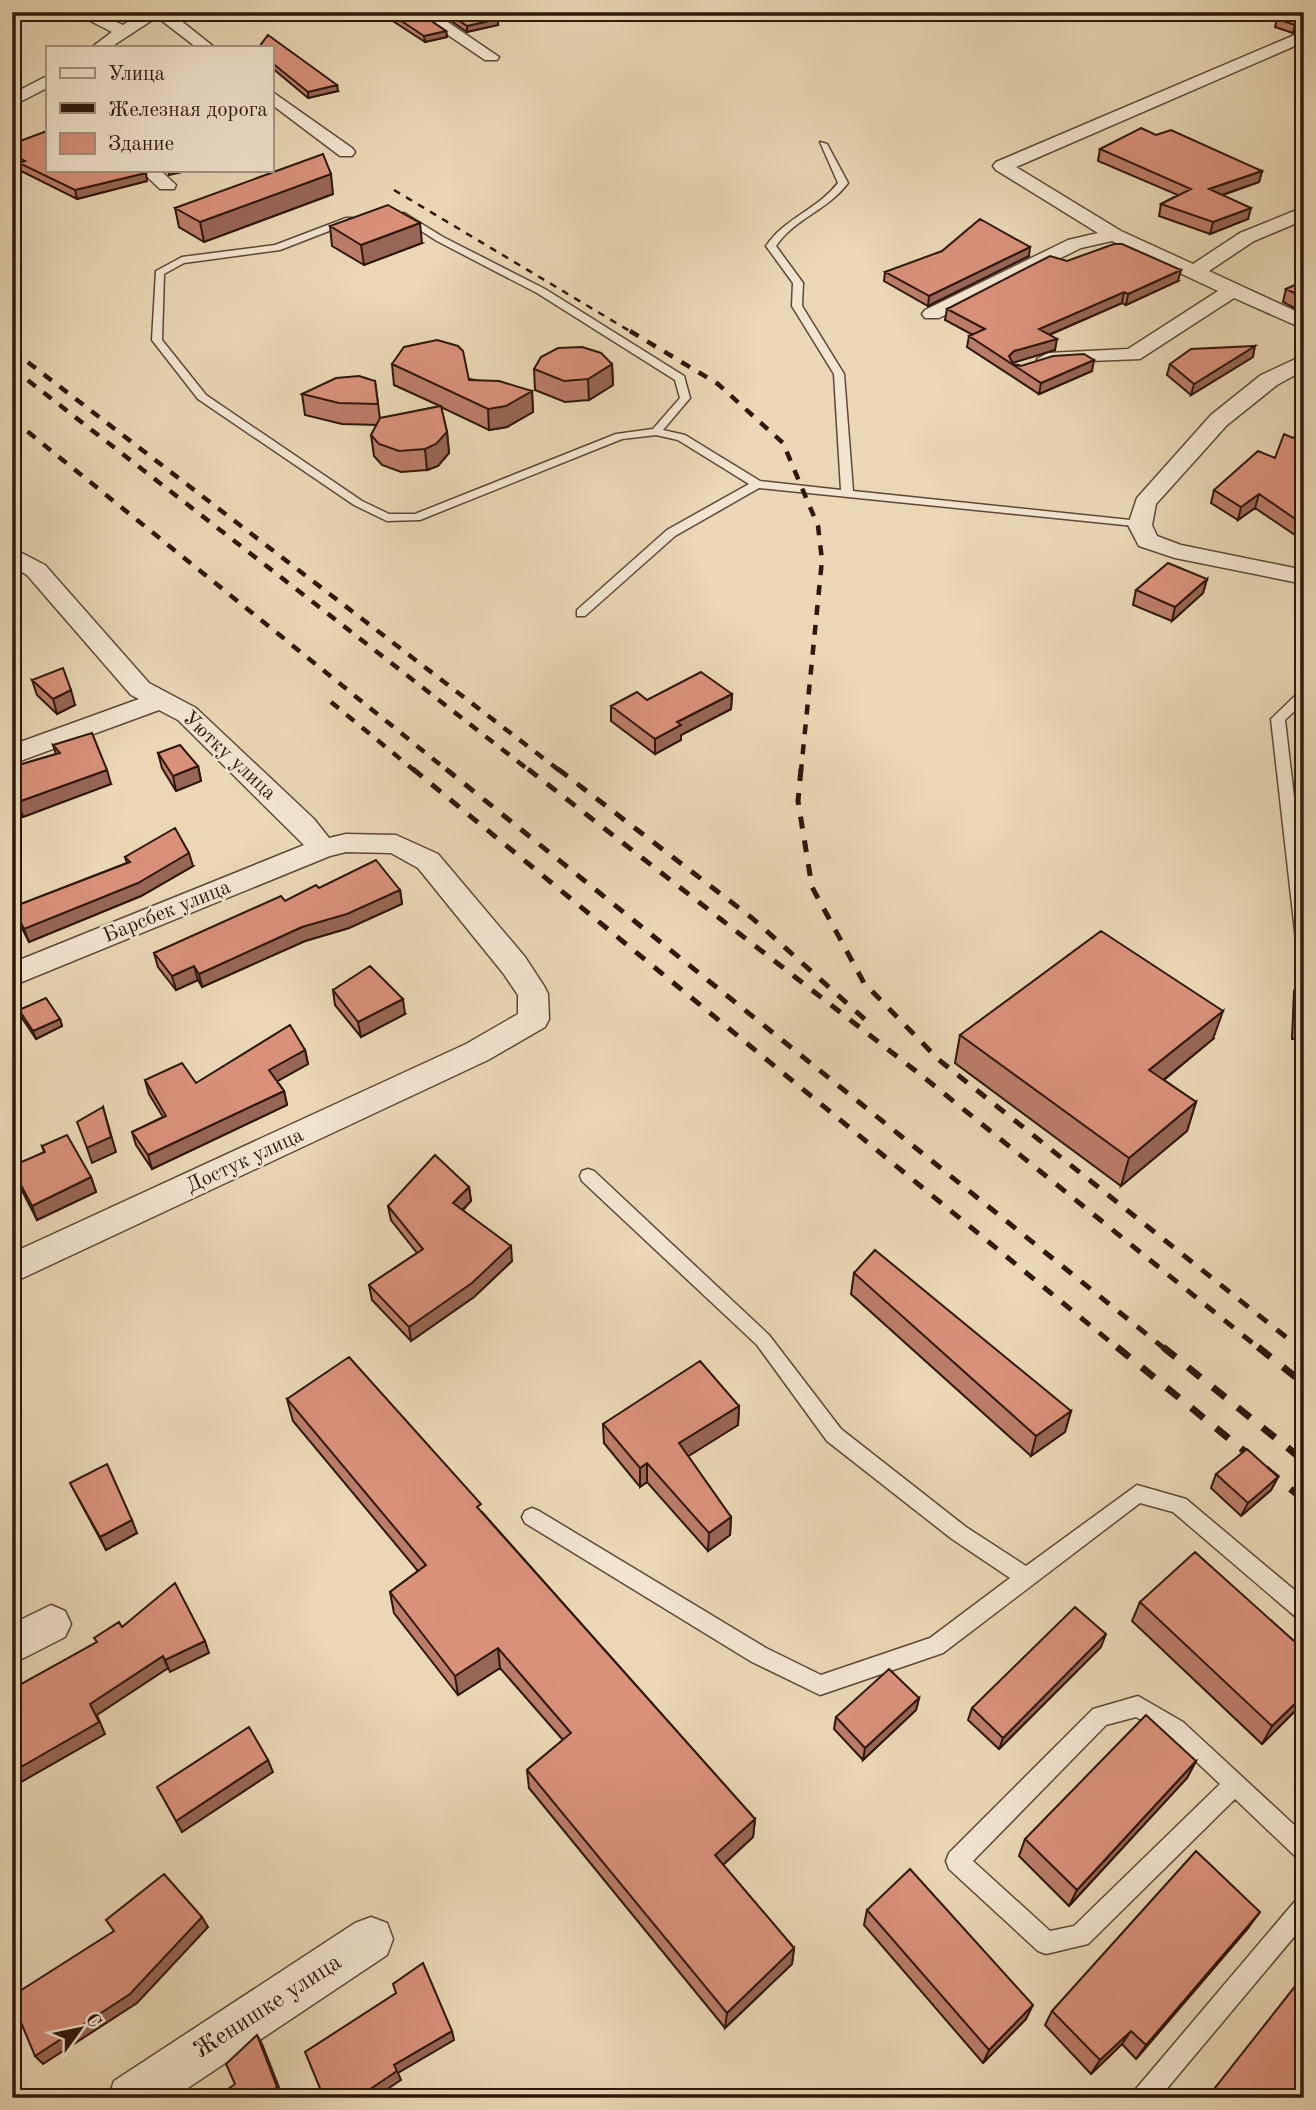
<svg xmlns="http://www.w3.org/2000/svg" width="1316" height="2110" font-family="'Old Standard TT',serif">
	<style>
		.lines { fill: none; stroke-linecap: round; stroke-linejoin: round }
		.lane-casing { stroke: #5e4737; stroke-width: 3 }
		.street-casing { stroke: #5e4737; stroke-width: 3 }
		.lane { fill: #f1e5cf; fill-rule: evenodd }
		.street { fill: #f1e5cf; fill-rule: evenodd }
		.rail-far3 { stroke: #2f170d; stroke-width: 2.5; stroke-dasharray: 7 7; stroke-linecap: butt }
		.rail-far2 { stroke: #2f170d; stroke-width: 4.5; stroke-dasharray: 10 10; stroke-linecap: butt }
		.rail-far1 { stroke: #2f170d; stroke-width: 5; stroke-dasharray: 12 12; stroke-linecap: butt }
		.rail { stroke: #2f170d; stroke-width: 7; stroke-dasharray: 16 16; stroke-linecap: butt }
		.wall { fill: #bb7d69; stroke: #2f170d; stroke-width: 2 }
		.shaded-wall { fill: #986655; stroke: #2f170d; stroke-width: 2 }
		.building { fill: #d9917a; stroke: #2f170d; stroke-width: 2 }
		.labels { text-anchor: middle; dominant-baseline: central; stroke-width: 5; stroke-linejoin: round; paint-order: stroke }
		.street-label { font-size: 21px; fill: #2f170d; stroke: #f1e5cf }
		.near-street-label { font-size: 24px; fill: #2f170d; stroke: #f1e5cf }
	</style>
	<rect width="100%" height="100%" fill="#e9d7b5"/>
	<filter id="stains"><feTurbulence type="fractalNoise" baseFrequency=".00286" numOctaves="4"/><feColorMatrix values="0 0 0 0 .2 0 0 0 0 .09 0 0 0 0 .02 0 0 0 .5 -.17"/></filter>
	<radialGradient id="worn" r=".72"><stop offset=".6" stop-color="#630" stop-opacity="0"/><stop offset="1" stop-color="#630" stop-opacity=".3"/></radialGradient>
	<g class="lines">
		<defs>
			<path id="lane" d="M820,142L827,144L848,183C828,210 794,219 776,246L803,283L802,306L844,374L853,491L1140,521L1144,523V527L759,488L675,536L585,616H577V610L667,530L749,484L678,440L656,435L622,439L420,520L387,521L354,505L198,399L152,340L156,271L182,257L275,245L346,218H352V222L280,250L184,263L164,274L162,340L206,395L362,501L389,514H415L616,434L653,429L680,398L675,380L537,293L437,241L401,218V214L404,213L443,237L545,289L684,376L690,398L663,430L685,435L760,481L841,490L834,374L792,306L793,283L766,246C785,218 818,209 838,183Z
				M1304,691V702L1285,720L1304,883V954L1297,949L1271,719L1299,692Z
				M588,1169L594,1171L769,1335L841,1429L966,1527L1026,1566L1137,1485L1186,1499L1304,1598V1620L1297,1618L1173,1512L1140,1503L943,1653L820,1695L752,1662L525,1523L522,1517L525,1511L532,1508L539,1511L766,1648L821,1675L930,1638L1010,1578L952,1539L827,1441L757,1345L582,1181L580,1176L582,1171Z
				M1138,1696L1183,1722L1304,1834V1860L1296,1857L1235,1799L1088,1944L1046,1954L1038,1951L949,1869L946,1861L949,1853L1093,1709ZM1136,1717L1169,1736L1220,1784L1074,1926L1050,1931L973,1861L1106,1725Z
				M1304,1897V1925L1159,2098H1131L1135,2090L1296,1900Z"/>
			<path id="street" d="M73,12H94L123,25L143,12H170L214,47H196L157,17L111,47H92L112,32Z
				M414,12H433L499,57L497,60H485Z
				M1304,31V42L1016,167L1121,231L1193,264L1240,233L1304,207V220L1254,241L1209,271L1304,315V329L1234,298L1140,359L1041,363L1037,359L1048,353L1128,349L1218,291L1112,241L1081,248L939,318H925L922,314L925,310L1068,240L1098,233L996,170L993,166L996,162Z
				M47,76V88L12,106V94Z
				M271,91L352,148L355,152L352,156H340L271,104Z
				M140,170H160L176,185L174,189H160Z
				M1304,355V370L1277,385L1227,425L1156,504L1152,525L1157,536L1181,545L1304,570V584L1175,558L1139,546L1128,525L1137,498L1211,415L1261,375Z
				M12,548L45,565L149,683L196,708L314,819L329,838L346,834L396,835L438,854L525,957L544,986L548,994L549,1019L545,1027L488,1060L12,1283V1253L466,1044L518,1014V995L503,973L418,868L391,853L346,852L330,856L12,986V963L304,845L178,720L159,710L12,764V745L139,699L131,695L27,575L12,566Z
				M51,1605L65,1611L71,1624L65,1637L12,1664V1624Z
				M371,1917L387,1923L393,1939L387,1955L173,2098H108L114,2081L355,1923Z"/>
		</defs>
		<use href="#lane" class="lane-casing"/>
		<use href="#street" class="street-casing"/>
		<use href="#lane" class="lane"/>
		<use href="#street" class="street"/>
		<path class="rail-far3" d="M394,190L633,333"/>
		<path class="rail-far2" d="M630,331L718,384L783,443L818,526L822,560L801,771
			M12,350L560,771
			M12,368L530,771
			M12,419L448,771
			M331,702L415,771"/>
		<path class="rail-far1" d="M413,769L1119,1349
			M446,769L1165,1349
			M528,769L926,1079L1260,1349
			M558,769L752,918L869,1023
			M801,769L798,801L812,887L864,983L939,1060L1301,1349"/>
		<path class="rail" d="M1117,1347L1304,1500
			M1163,1347L1304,1461
			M1258,1347L1304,1384
			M1299,1347L1304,1351"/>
	</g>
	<path class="wall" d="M379,12H418L446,31L447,37L425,42Z
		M438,12H487L498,25L467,32Z
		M1304,12L1293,33L1275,27L1277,19Z
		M1304,39V52L1296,49L1298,42Z
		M271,47L338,91L308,98L271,67Z
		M1156,135L1262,171L1259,182L1223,195L1248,219L1210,234L1159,216L1161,204L1178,195L1098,161L1100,149Z
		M12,144L47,170L147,181L77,199L21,171L19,165L12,161Z
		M333,194L204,242L179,227L175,208Z
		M330,226L422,243L364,265L332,246Z
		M1029,256L928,306L884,281L885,272Z
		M1067,261L1178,281L1126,305L1122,303L1049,335L1055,350L1012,363L1021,366L1092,371L1039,394L967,347L969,336L973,335L945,320L947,309Z
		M1304,281V313L1283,302L1286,289Z
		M1253,357L1191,395L1167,375L1170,364Z
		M392,364L532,391L533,412L507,427L489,430L441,407L447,432L449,453L438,466L427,470L401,472L382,465L374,456L371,435L377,425L342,424L305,415L302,394L375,381L380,419L440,406L394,385Z
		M612,364L613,385L589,400L565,402L535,390L534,369Z
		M1304,432V541L1255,508L1238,520L1211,503L1214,490L1275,458L1293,438Z
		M1207,579L1203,593L1172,621L1133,605L1136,590Z
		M32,680L75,705L57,714L37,695Z
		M732,694L731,709L681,735V740L655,754L611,721V706L647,700Z
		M53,745L111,784L23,817L12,801V767L56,754Z
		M158,753L198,766L201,781L176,791L162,768Z
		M125,857L193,866L141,896L29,942L18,920L13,907L127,863Z
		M319,888L400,890L402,904L349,928L305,941L202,987L198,980L176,990L158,967L154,953Z
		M1300,976L1304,977V1041L1292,1039L1294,991Z
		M333,990L405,1014L361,1037L335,1005Z
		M19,1010L60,1019L62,1026L36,1039L22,1018Z
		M960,1035L1213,1039L1164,1080L1196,1102L1187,1131L1121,1186L955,1063Z
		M305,1050L308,1064L277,1081L284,1091L287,1105L152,1169L136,1145L132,1132L163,1117L149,1094L145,1080L196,1083Z
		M42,1146L91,1177L96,1192L37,1220L17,1181L12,1169L44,1152Z
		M469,1187L471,1201L463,1210L512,1261L474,1297L411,1341L372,1300L369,1285L417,1253L391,1220L388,1206Z
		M854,1273L1071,1411L1065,1432L1031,1456L851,1294Z
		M287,1399L482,1512L755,1819L753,1837L723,1865L794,1948L792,1964L725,2028L529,1788L527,1770L563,1740L500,1668L458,1695L394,1613L390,1592L418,1571L293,1421Z
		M739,1406L738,1425L688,1456L731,1517L730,1535L708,1551L647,1482L640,1487L604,1443L603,1424Z
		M1216,1474L1278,1477L1271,1490L1241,1516L1211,1488Z
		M70,1483L137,1533L106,1550Z
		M1140,1602L1304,1702L1262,1744L1132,1621Z
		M1101,1647L999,1749L968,1720L972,1708Z
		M919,1698L916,1710L863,1760L834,1729L836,1717Z
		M1196,1761L1187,1778L1069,1906L1019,1856L1025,1839Z
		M867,1910L1026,2019L983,2063L864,1925Z
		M1249,1927L1136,2059L1122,2044L1091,2074L1045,2025L1052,2011Z"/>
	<path class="shaded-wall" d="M498,19V25L467,32V26Z
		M1304,22V29L1293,33L1295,25Z
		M446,31L447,37L425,42L424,36Z
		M337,85L338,91L308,98V92Z
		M168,170H191L169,175Z
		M1262,171L1259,182L1207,200L1209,189Z
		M146,173L147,181L77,199L75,190Z
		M331,174L333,194L204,242L200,222Z
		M1251,208L1248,219L1210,234L1213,222Z
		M420,223L422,243L364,265L361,245Z
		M1030,247L1029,256L928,306L929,296Z
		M1181,270L1178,281L1126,305L1128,294Z
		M1124,292L1122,303L1037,340L1039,329Z
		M1057,339L1055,350L1012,363L1009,356L1014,351Z
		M1255,346L1253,357L1191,395L1194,384Z
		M1094,360L1092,371L1039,394L1041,383Z
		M612,364L613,385L589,400L588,379Z
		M532,391L533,412L507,427L489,430L488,409Z
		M447,432L449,453L438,466L427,470L425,449Z
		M1259,494L1255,508L1238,520L1241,507Z
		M1207,579L1203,593L1172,621L1175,607Z
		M16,607L20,622L12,625V609Z
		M71,690L75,705L57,714L53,699Z
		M732,694L731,709L681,735V740L655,754V739L677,722Z
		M198,766L201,781L176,791L173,776Z
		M107,770L111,784L23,817L18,802Z
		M189,853L193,866L141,896L29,942L24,929Z
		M400,890L402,904L349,928L305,941L202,987L199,974L302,927Z
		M194,966L198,980L176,990L172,976Z
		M403,999L405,1014L361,1037L358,1022Z
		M1223,1011L1213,1039L1141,1098L1149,1070Z
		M60,1019L62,1026L36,1039L33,1031Z
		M305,1050L308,1064L272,1084L269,1070Z
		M284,1091L287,1105L152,1169L148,1155Z
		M1196,1102L1187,1131L1121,1186L1129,1158Z
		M103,1107L116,1152L92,1163L87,1148Z
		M91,1177L96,1192L37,1220L32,1206Z
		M469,1187L471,1201L455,1217L453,1203Z
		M511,1246L512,1261L474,1297L411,1341L409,1327Z
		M739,1406L738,1425L679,1462V1443Z
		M1071,1411L1065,1432L1031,1456L1036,1436Z
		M647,1463V1482L640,1487V1468Z
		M1278,1477L1271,1490L1241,1516L1248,1503Z
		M731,1517L730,1535L708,1551L709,1533Z
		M132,1520L137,1533L106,1550L100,1537Z
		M1106,1634L1101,1647L999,1749L1003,1738Z
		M205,1641L209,1653L170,1672L165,1660Z
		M498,1648L500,1668L458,1695L455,1676Z
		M163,1656L168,1668L97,1715L105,1734L16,1785L18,1790L12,1794V1772L90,1704Z
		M1304,1695V1702L1262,1744L1272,1726Z
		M919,1698L916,1710L863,1760L865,1748Z
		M268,1760L273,1772L182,1832L176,1821Z
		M1196,1761L1187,1778L1069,1906L1077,1890Z
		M755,1819L753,1837L714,1873L715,1855Z
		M1260,1912L1249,1927L1136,2059L1146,2045Z
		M202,1917L208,1927L137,2003L43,2064L35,2056Z
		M794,1948L792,1964L725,2028L727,2013Z
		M1033,2005L1026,2019L983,2063L989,2050Z
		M452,2031L454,2040L398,2073L401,2080L374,2098H357L394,2065Z
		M1131,2031L1122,2044L1091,2074L1100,2060Z
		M257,2035L262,2044L282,2095L279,2098H264Z"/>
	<path class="building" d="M388,12H418L446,31L424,36Z
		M446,12H487L498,19L467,26Z
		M1293,12H1304V22L1295,25L1277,19Z
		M268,35L337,85L308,92L271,62V47H259Z
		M1141,128L1156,135L1171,130L1262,171L1209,189L1251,208L1213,222L1161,204L1191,189L1100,149Z
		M47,131V170H143L146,173L75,190L19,163L25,161L12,154V144Z
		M323,154L331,174L200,222L175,208Z
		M388,205L420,223L361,245L330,226Z
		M980,219L1030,247L929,296L885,272L942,251Z
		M1114,244H1122L1181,270L1128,294L1124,292L1039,329L1057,339L1014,351L1009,356L1013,364L1021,366L1053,356L1084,354L1094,360L1041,383L969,336L985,329L947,309L1050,256L1067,261Z
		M1304,281V298L1286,289Z
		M437,340L458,346L463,351L469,380L499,381L532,391L506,406L488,409L392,364L404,347Z
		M1255,346L1194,384L1170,364L1191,349Z
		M582,347L601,353L612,364L588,379L564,381L534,369L541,357L558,348Z
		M359,376L375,381L378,404L339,403L302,394L336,378Z
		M441,406L447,432L436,444L425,449L399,451L379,444L371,435L380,418Z
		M1304,432V525L1259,494L1241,507L1214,490L1258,451L1275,458L1284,434L1293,438Z
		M1168,563L1207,579L1175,607L1136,590Z
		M63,668L71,690L53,699L32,680Z
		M701,672L732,694L677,722L681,725L655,739L611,706L637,692L647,700Z
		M92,733L107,770L18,802L12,793V767L60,753L53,745Z
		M180,745L198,766L173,776L158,753Z
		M175,828L189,853L138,883L24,929L13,907L130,862L125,857Z
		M376,860L400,890L347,914L302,927L199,974L194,966L172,976L154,953L281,896L285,901L316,885L319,888Z
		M1101,931L1223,1011L1149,1070L1196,1102L1129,1158L960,1035Z
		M370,966L403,999L358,1022L333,990Z
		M1300,976L1304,977V1025L1298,1024Z
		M46,998L60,1019L33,1031L19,1010Z
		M290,1025L305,1050L269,1070L284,1091L148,1155L132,1132L166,1116L145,1080L182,1063L196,1083Z
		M103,1107L111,1137L87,1148L77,1122Z
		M67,1135L91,1177L32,1206L12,1168V1166L45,1152L42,1146Z
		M435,1155L469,1187L453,1203L511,1246L472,1283L409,1327L369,1285L423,1249L388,1206Z
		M875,1250L1071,1411L1036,1436L854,1273Z
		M349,1357L481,1504L477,1507L755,1819L715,1855L794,1948L727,2013L527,1770L571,1733L498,1648L455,1676L390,1592L426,1565L287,1399Z
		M700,1361L739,1406L679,1443L731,1517L709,1533L647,1463L640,1468L603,1424Z
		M1247,1449L1278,1477L1248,1503L1216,1474Z
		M107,1464L132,1520L100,1537L70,1483Z
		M1195,1552L1304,1650V1695L1272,1726L1140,1602Z
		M175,1583L205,1641L165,1660L163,1656L90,1704L99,1722L12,1772V1689L97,1642L94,1638L119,1622L122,1627Z
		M1075,1607L1106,1634L1003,1738L972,1708Z
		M889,1669L919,1698L865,1748L836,1717Z
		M1146,1715L1196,1761L1077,1890L1025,1839Z
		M249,1727L268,1760L176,1821L157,1787Z
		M1196,1851L1260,1912L1146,2045L1131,2031L1100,2060L1052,2011Z
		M910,1869L1033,2005L989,2050L867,1910Z
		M164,1874L202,1917L130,1994L35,2056L12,2001V1996L114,1931L106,1920Z
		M423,1963L452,2031L394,2065L397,2071L357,2098H324L305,2052L396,1993L393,1984Z
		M1304,1975V2094L1301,2098H1207Z
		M257,2035L277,2087L264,2098H216L235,2084L226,2064Z"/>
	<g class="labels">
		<g class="street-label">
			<text transform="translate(229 756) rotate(43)">Уютку улица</text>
			<text transform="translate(167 912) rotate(-22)">Барсбек улица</text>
			<text transform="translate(245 1161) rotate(-25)">Достук улица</text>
		</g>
		<g class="near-street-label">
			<text transform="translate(268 2007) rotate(-33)">Женишке улица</text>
		</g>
	</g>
	<rect width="1316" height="2110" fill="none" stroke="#e9d7b5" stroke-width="42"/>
	<rect x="14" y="14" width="1288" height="2082" fill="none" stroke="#2f170d" stroke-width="3.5"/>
	<rect x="21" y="21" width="1274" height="2068" fill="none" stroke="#2f170d" stroke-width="2"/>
	<rect x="46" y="46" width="228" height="126" fill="#f1e5cf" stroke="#a39381" stroke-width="2"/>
	<rect x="60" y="68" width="35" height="10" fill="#f1e5cf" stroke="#a39381" stroke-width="2"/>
	<text x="108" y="80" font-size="21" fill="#2f170d">Улица</text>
	<rect x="60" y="103" width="35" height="10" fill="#2f170d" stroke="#a39381" stroke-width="2"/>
	<text x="108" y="116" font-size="21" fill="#2f170d">Железная дорога</text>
	<rect x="60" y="133" width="35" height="21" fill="#d9917a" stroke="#a39381" stroke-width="2"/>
	<text x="108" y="150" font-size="21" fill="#2f170d">Здание</text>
	<g transform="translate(80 2029) rotate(57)" stroke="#f1e5cf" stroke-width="5" paint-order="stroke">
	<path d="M0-5L12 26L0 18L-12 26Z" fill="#2f170d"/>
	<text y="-10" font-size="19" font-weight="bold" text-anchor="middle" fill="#2f170d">С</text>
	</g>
	<rect width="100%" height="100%" filter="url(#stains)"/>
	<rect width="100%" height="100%" fill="url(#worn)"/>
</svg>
